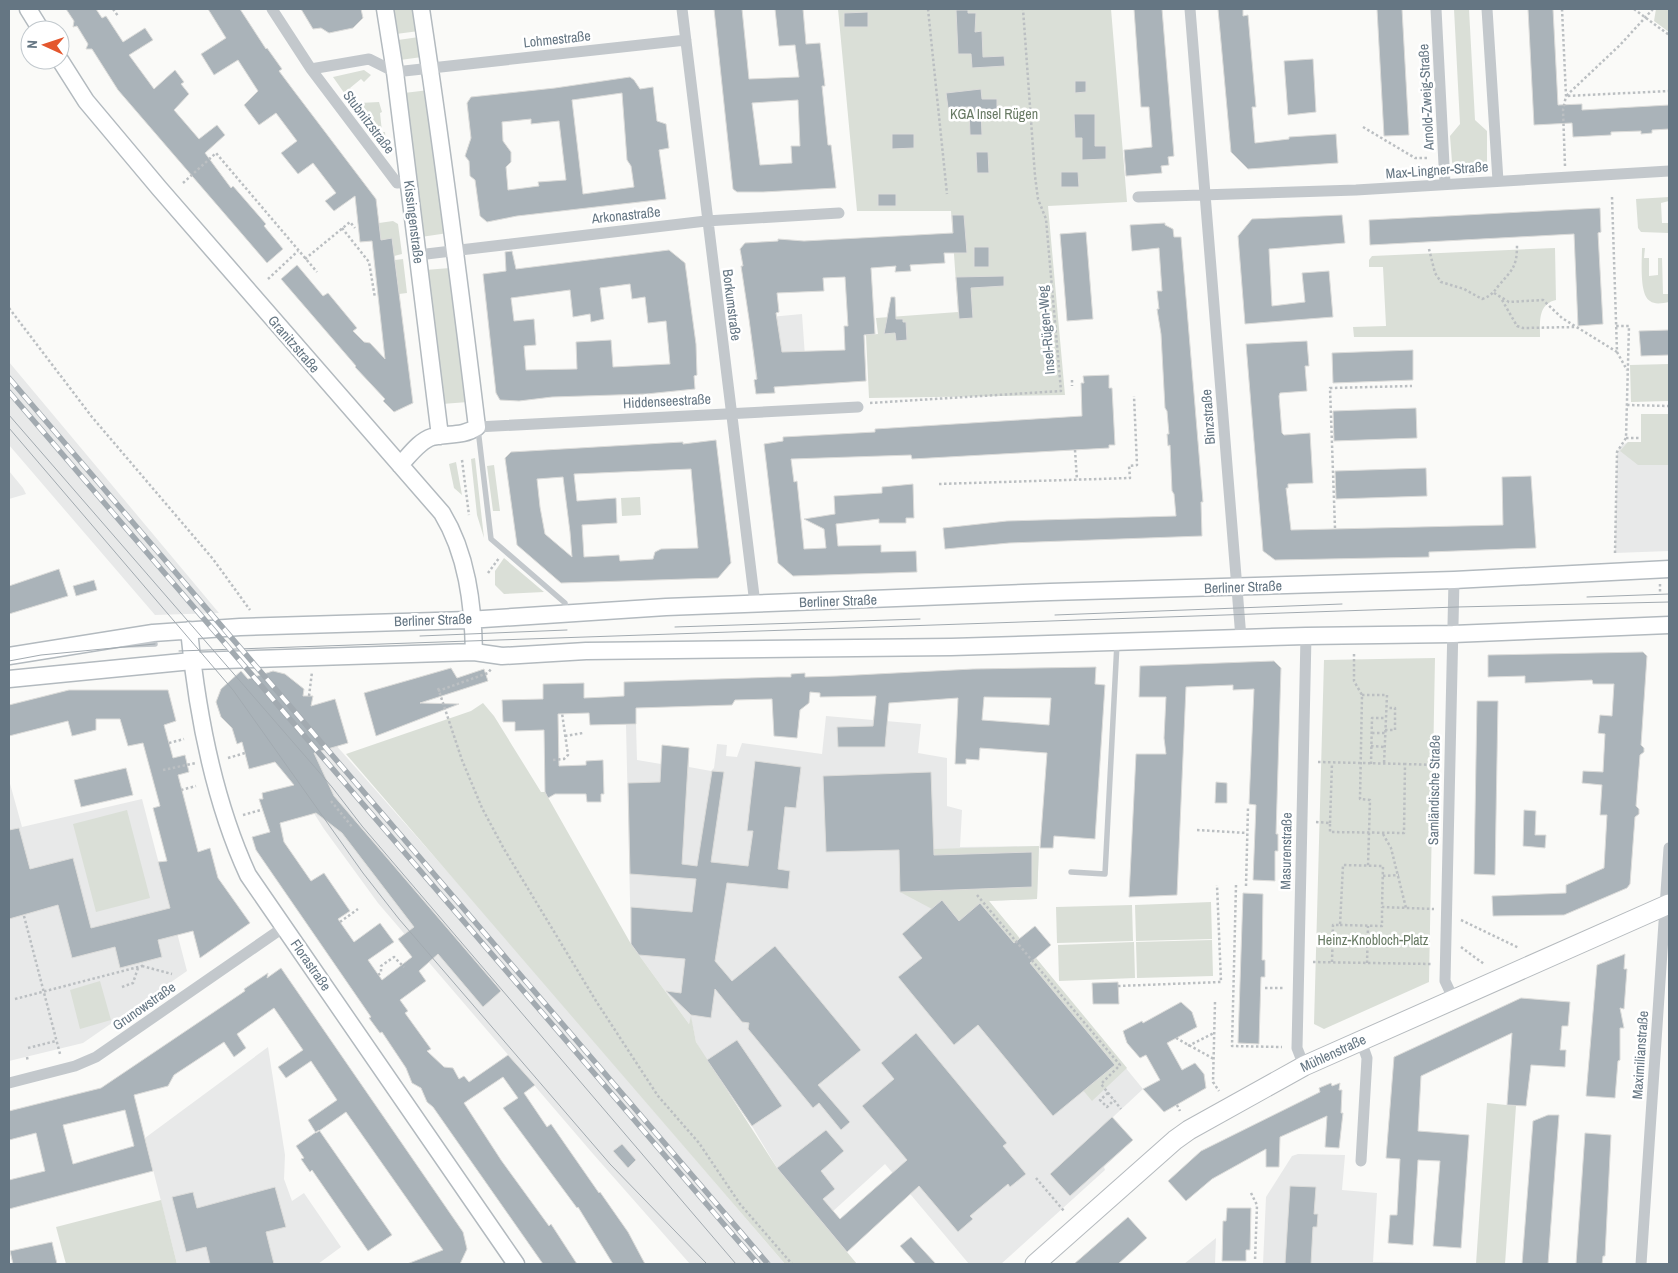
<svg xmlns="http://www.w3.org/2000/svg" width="1678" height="1273" font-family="'Archivo Narrow',sans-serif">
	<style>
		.built { fill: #e8e9e9 }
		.green { fill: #dadfd7 }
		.building { fill: #aab3b9; stroke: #dcdcda; fill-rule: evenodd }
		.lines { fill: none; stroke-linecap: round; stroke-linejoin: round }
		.secondary-casing { stroke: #b3babf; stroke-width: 19 }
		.primary-casing { stroke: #b5babe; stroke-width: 21 }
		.path { stroke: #bbbfc2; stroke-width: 2.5; stroke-dasharray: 2.5 2.5; stroke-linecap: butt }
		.lane { stroke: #c3c8cc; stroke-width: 5.5 }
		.street { stroke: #c3c8cc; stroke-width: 11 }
		.secondary { stroke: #fff; stroke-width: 16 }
		.primary { stroke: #fff; stroke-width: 19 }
		.tram { stroke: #a2aab0; stroke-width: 1 }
		.rail-casing { stroke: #a2aab0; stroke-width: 5.5 }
		.rail { stroke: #fff; stroke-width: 4; stroke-dasharray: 11; stroke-linecap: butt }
		.labels { text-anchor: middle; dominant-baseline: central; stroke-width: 5; stroke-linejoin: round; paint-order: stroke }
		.street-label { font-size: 14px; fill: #657683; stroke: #fff }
		.park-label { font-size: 14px; fill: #687a64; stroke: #fff }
	</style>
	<rect width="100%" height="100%" fill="#fafaf8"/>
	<path class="built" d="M802,314L807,385L775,387V393L756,394L754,380L756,379L749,319Z
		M9,362L219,613L155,615L9,445Z
		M1628,442H1669V551L1615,553L1617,452L1621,446Z
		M9,471L23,488L26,494L9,499Z
		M275,676L484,913L785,1264H690L594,1155L378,903L324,829L301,793L275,762L223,693Z
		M826,716L921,724L918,753L947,758V806L962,810L960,847L1039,846L1037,899L989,901L1143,1089L1113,1117L1133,1140L1104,1167L1105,1170L1001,1264H969L885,1164L821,1222L777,1168L752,1126L710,1067L696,1042L691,1018L689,1024L631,944L626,725L636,724L637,760L661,764L662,745L689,748V767L711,771L714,768L717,744L727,745L726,756L737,757L742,743L822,754Z
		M9,780L22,827L142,799L187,971L83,1043L9,1061Z
		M268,1047L285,1155L284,1179L292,1201L304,1193L341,1247L318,1264H177L145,1138Z
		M1298,1154L1345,1155L1342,1190L1377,1193L1373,1262L1476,1264H1263L1266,1197L1292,1156Z
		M1216,1238L1215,1264H1184Z"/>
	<path class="green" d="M392,9H416L419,31L396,34Z
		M838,9H1111L1127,202L1048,206L1065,395L869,398L866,335L878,334L876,318L958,312L951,211H857Z
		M1454,9H1469L1475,120L1487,131V167C1479,177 1469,177 1458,173L1452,162L1450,136L1460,124Z
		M1656,9H1669V32L1654,21Z
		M419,37L422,57L400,60L398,40Z
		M364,70L371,75L364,82L361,79L350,88L353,91L347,97L333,77Z
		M429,90L448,233L421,237L404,93Z
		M379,102L382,112L380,113L382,132H385L386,144H381L356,108L360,103Z
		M1669,197V201L1661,203L1662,223H1669V233L1641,232L1638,228L1636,199Z
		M393,221L398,224L402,254L394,256L392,238L381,240L379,223Z
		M1555,248L1556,300C1538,304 1540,321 1540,337H1354L1353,327L1386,326L1383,267H1369V260L1372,256Z
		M1642,248H1645L1644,258H1649V276L1658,275V258H1662L1663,294H1669V302C1663,303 1655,305 1650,301C1639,295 1642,260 1642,248Z
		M403,259L407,293L399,294L395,260Z
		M450,268L468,402L442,404L425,270Z
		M1669,364V401L1631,402L1630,365Z
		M1641,414H1669V465H1638L1620,451L1628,442H1641Z
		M475,458L484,538L477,515L471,459Z
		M456,462L462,495L454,488L449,464Z
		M494,465L500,511H493L487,466Z
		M640,497L641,515L622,516L621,498Z
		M504,558L544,592L504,594L495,585V571Z
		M1435,658L1429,982L1324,1029L1314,1024L1324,660Z
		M483,703L494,716L541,792H545L631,944L689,1024L691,1016L696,1042L777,1168L857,1264H785L346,754L471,711Z
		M127,810L150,898L96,912L73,824Z
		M1039,846L1037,899L989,901L1127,1068L1092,1101L932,909L900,892L899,850Z
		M1211,902L1212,939L1136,941L1135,905Z
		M1132,905L1133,941L1057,943L1056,907Z
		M1212,940L1213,976L1137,978L1136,942Z
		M1134,942L1135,978L1059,981L1058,945Z
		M100,981L111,1020L80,1029L70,990Z
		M1487,1103L1516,1106L1505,1264H1476Z
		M161,1200L177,1264H66L56,1227Z"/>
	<path class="building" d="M66,9H96L102,18L106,16L123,42L145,28L153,40L129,55L154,89L175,70L184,82L181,84L189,94L174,110L199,139L217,125L225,135L205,153L231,188L233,186L266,224L264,226L283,249L267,263L118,90L92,49H86L88,44L77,26L73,27L74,21Z
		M208,9H240L266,49L267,48L282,69L279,71L294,91L376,199L381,240L392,238L413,403L394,412L383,401L385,399L355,367L356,366L281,279L297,265L323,296L328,293L357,328L353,331L364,342L370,343L385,359L372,241L360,242L355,196L334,211L325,201L336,193L313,163L298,174L281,153L297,141L276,113L259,125L244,105L258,91L238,60L214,75L201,54L226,38Z
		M301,9H361L363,18L353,28L329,33L321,28L313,29Z
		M714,9H742L749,79L799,77L795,45L779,46L775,9H803L806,44L820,43L825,86H822L828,145H831L836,188L763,192H737L733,189ZM798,100L800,146H791L792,163L760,165L752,103Z
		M1134,9H1162L1174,156L1168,157L1169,165L1161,166L1162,173L1126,176L1124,150L1152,147L1149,107H1141Z
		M1218,9H1243V16L1248,15L1256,107H1252L1255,143L1289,139V137L1336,134L1338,163L1248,169L1231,152Z
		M1377,9H1402L1409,135L1384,136Z
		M1528,9H1553L1558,105L1582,104V110L1669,105V129L1652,130V133L1641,134V131L1611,132V135L1573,137L1572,123L1534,125Z
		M956,10H968V13H976L975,32L982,31L983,57L1004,56L1005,66L972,68L971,54H958Z
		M868,12V27H844V13Z
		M1313,59L1316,112L1288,115L1284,61Z
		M630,77L634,80L640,89L653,87L657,121L666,124L669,148L659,150L666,199L517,216L487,222L480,216L475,180L470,176L469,161L465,156L471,138L467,103L471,97L555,88ZM622,93L627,160L631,166L634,187L583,194L572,100ZM531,119V124L559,121L566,180L538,182L539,186L508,190L506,167L511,162V152L503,141L502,122Z
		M1075,81H1086V92L1075,93Z
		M981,89L982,99H997V110H981L982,135H970L969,107L948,108L946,93Z
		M1074,114H1095V146H1106V159L1082,160V138H1075Z
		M892,134H914V148L892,149Z
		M976,152H988L989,173H977Z
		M1061,172H1078L1079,187H1061Z
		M878,194H896V206H878Z
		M1600,208L1601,232L1598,233L1603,324L1578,326L1574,234L1370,245L1369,220Z
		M952,215H964L967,253H944L945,263L910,265L911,271L895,272L896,266L871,268L875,334L864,335L866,381L774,387L775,393L756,394L754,380L757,379L749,319L741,266H743L740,249L745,243L778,241V239L804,241L953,233ZM845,277L848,326H844L845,350L782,352L776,313L779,312L777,293L824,291L823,278Z
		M1342,215L1345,243L1269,249L1272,306L1305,302L1302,273L1329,271L1333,317L1245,324L1238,236L1252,219Z
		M1165,223V225L1173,229L1174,237H1181L1203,502H1201L1202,536L1009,543L945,549L943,528L1007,521L1176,516L1174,494L1172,491L1170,445L1168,446L1167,434H1169L1167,411L1165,408L1161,334L1157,309H1159L1157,291H1162L1159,248L1132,251L1130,225Z
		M1086,232L1093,319L1067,321L1060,234Z
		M974,247H989V267H974Z
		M669,250L685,263L696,344L697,375L694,376L695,389L646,394L552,397L519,401L500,400L496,393L483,274L506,271L505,252L512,251L516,269ZM630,284L632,299L645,297L648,323L666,321L670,364L613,367L611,340L576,342L577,369L526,370L524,346L536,345L534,319L514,321L511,298L570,290L573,317L590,314L591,322L604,319L600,288Z
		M1004,276V286L971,288L973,318L959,319L956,277Z
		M891,297H895L896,319H903V322H906L907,340L896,341L895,333L884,334Z
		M1669,330V355L1641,356L1639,331Z
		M1307,341L1309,366H1305L1307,391L1280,393L1279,396L1282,433L1284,435L1310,433L1313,483L1288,484V488H1286L1291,530L1503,525L1502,477L1531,476L1536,548L1429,552V557L1275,560L1263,551L1246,344Z
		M1413,350V380L1333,383L1332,353Z
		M1109,375V388H1112L1115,445H1109V448L912,459L911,455L791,459L794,482L797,481L804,549L826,548L824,529L804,519L835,514L834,496L882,493V487L913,484L914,518H906V523H879V519L836,524L838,546L881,545V552L916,551L917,572L793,576L778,563L764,444L783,441V437L875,432V429L1082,416L1081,383H1084L1083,376Z
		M1416,408L1417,438L1334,441L1333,411Z
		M716,440L731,563L718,578L561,583L517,545L505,458L511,452L664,443L683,442V444ZM691,469L698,548L661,549L655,552L653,559L620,561L619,555L584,557L582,525L617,523L616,498L577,501L574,474ZM563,477L570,532L572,557L545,534L540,507L537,479Z
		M1426,468L1427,496L1336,499L1335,471Z
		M59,569L68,596L9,614V586Z
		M94,580L97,590L76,596L73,586Z
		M1643,652L1647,656L1641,745L1644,748V752L1640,755L1636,806L1639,809V814L1635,817L1630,884L1627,888L1564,915L1493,916L1492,896L1566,893V885L1604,868L1607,815H1600L1602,785L1582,783L1583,771L1603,772L1605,734L1598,733L1600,715L1612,716L1614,684H1593L1592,680L1525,683V676L1488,677V655Z
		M1274,661L1281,668L1276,834H1278V851H1275V881L1253,880L1256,805L1249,804L1254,689L1233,690V685L1186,687L1177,895L1129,897L1136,754H1166L1164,738L1166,697H1139L1140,666Z
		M1096,667L1095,684L1105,685L1095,839L1054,836L1053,848H1040L1047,753L980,748L979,760L966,759V764H955L958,698L889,703L885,747H838L837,727L873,726L876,696L820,697V693L810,692L809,703L800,710L797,738L774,736L772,699L735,700L732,705L636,708V724L590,725L589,713L558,714L559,766L586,765V761L603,760L604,794H601V802H587L586,794H555L548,798L545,792L544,730L515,731V722H503L502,700L543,699V684L584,683V698L606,697L624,696V682L778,677H791V674L805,673V677L837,676L973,669ZM984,697L1051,698L1049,725L982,720Z
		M451,668L457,678L484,669L488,681L420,703L459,704L376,736L364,693Z
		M241,671L248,679L273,671L285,674L304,689L303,696H313L311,706L335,699L348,743L314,753L334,796L501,991L483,1007L438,954L419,971L426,981L400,1000L408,1011L405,1013L431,1049L427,1051L444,1067L453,1068L459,1079L464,1076L469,1082L508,1055L535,1085L524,1093L547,1127L551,1124L599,1193L600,1192L628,1232L645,1264H613L578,1207L577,1208L503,1108L518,1098L503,1077L464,1103L501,1160L549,1226L551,1224L577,1264H543L433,1107L427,1102L421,1088L412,1083L406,1068L382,1032L380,1033L369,1018L371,1017L256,850L252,837L270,832L259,799H263L262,793L294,785L275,762L249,769L242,742L237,744L232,728L221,717L216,702L221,689ZM316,813L342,833L414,927L398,939L412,957L382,980L368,960L394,942L380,923L354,942L338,919L350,911L324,873L311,881L284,842L280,823Z
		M69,690H168L176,721L164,725L173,758L185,755L189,772L178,775L198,852L210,848L218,878L250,923L200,958L193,931L158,940L162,957L120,968L115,947L72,958L58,905L9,919V830L19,828L30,869L73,858L91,928L170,908L158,862L167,861L153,808L160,806L143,743L128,746L120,719H96V730L72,736L68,721L9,736V705Z
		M1477,701H1498L1495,875L1474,874Z
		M662,745L689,748L682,864L697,866L712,771L724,772L711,862L748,866L753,831H747L755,761L801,767L796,808L785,807L778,869L790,871L788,889L727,883L715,961L732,981L775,946L861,1050L818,1085L850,1122L841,1130L819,1103L813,1108L748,1029L749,1023L742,1022L715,989L711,1018L691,1015L666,991L681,993L685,959L639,955L631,944V907L692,912L696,879L630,874L628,783L660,782Z
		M126,768L133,795L81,807L74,780Z
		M931,772L934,855L1032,852V887L900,892L899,850L826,852L823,776Z
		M1216,782L1227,783V803H1215Z
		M1524,810L1536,811L1535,835H1546L1545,848L1523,846Z
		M1243,893L1263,894L1262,960H1265V977H1261L1259,1044L1238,1043Z
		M942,900L959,921L980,903L1014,943L1035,926L1051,945L1030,963L1115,1065L1053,1116L978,1025L954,1045L898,977L922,958L902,934Z
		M1625,954L1624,969H1627L1624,1009L1620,1008L1624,1028H1620V1060L1618,1061L1615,1098L1586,1096L1597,965Z
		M281,968L463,1232L467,1249L460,1264H407L443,1250L346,1112L316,1133L308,1120L337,1100L311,1061L286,1078L278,1067L303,1050L274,1008L237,1034L246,1048L234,1057L224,1042L174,1075L168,1086L134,1095L153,1171L9,1209V1180L45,1171L36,1133L9,1140V1111L101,1088L214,1012L245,991L244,989L268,973L267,978ZM125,1110L134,1146L73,1164L63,1125Z
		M1118,982L1119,1004H1093L1092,983Z
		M1521,998L1570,1002L1568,1026H1562L1560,1050H1566L1565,1067L1531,1065L1526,1106L1507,1105L1512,1033L1421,1076L1418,1131L1469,1135L1461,1248L1433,1246L1440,1161L1418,1160L1413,1245L1388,1243L1390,1215H1397L1400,1159L1386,1158L1394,1057Z
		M1181,1002L1192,1012L1197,1027L1167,1043L1182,1070L1195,1063L1204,1074L1206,1088L1164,1112L1143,1089L1160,1080L1146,1055L1140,1058L1127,1043L1123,1031L1142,1021L1143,1023Z
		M916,1033L1007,1143L1003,1146L1026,1174L1010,1187L1008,1184L970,1216L973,1219L958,1232L919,1186L847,1252L777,1168L826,1130L844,1151L821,1171L835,1189L823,1199L840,1219L907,1160L862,1106L894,1079L881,1063Z
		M737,1040L782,1106L752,1126L707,1060Z
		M1331,1083L1332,1086L1340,1083L1339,1090H1342L1341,1113H1343L1339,1148L1325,1147L1327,1116L1280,1137L1279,1167H1266V1149L1212,1179L1186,1201L1168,1181L1201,1151L1320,1092L1319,1088Z
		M1548,1115H1559L1548,1264H1522L1533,1121Z
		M1112,1117L1133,1140L1070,1196L1050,1174Z
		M319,1130L392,1235L368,1251L312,1170L310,1172L301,1159L304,1158L296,1146Z
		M1585,1133L1611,1135L1605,1256H1603L1602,1264H1576Z
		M622,1144L636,1160L628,1168L613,1151Z
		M1290,1186L1316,1187L1314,1214H1318L1317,1227H1313L1311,1264H1285Z
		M275,1187L286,1227L266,1232L274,1264H210L206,1247L186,1252L172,1197L193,1192L197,1208Z
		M1227,1208H1251L1250,1250H1246V1261H1222L1223,1221H1226Z
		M1128,1217L1147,1238L1118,1264H1074Z
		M911,1237L936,1264H916L900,1246Z
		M52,1242L57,1264H13L10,1251Z"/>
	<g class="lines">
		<defs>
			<path id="secondary" d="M28,9L41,30
				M385,9L395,72L440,436
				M60,60L86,101L159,188L442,513C467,554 473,604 474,652
				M400,465C409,456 419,441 432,437C449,433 462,437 477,427C460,287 442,148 421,9
				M189,630C197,713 213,799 248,875L516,1264
				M9,656L153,633L240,627L468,620L666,607L1050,592L1454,580L1669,569
				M9,679L192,661L474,652L502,656L586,651L951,647L1306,636L1453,634L1669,625"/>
			<path id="primary" d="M1035,1264L1175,1140L1189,1130L1304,1066L1669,904"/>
		</defs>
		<use href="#secondary" class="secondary-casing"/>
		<use href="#primary" class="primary-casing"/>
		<path class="path" d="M113,9L118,16
			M928,9L947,194
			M1562,9L1566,96L1563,110L1565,166
			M1634,9L1669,35
			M1653,9L1620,45L1566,96L1669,91
			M1363,127L1415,158H1427
			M183,183L216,153L317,272
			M1612,197L1617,352L1627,370
			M342,228L369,262L375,298
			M1429,249L1435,273L1441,282L1464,289L1482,299C1492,296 1494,291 1500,284C1513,269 1517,266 1517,245
			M305,259L350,222L355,228
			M268,279L298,251
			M1494,293L1509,302L1543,300L1562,318L1617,352
			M1502,300L1517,326L1523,328L1576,327
			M9,308L92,417L213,559L250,610
			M1072,380V386
			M870,403L1061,391L1046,219L1038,199L1035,176L1023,9
			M1627,405L1669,406
			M1626,438H1641
			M1075,450L1077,480
			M462,460L469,515
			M939,484L1130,478L1129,466L1137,465L1134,396
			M1335,528L1330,388L1412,386
			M1615,553L1617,452L1626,438L1629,326H1616
			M488,573L499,558
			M1660,584V592
			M1354,654V681L1362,695L1360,799L1370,800L1368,866
			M438,688L462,760L482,808L504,849L596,1001L658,1096L699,1143L740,1204L792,1264
			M438,691L488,673L491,669
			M1362,695H1387L1384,764
			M309,696L312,672
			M1385,730H1395V708H1387
			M1372,733H1385
			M565,736L583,733
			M169,743L184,739
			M1371,746L1385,747
			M228,758L245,753
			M553,760L564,759L568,755L562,713
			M1318,762L1405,764
			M1371,764L1372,718H1384
			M163,770L196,763
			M181,790L196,786
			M331,801L353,828
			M243,815L261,810
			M1316,822L1330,823V832L1404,833L1405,764L1436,765
			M1330,823L1332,763
			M1197,830L1247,833
			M1383,834L1391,848L1406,908
			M1383,876L1399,875
			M1236,885L1232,1046L1282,1047
			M1246,886L1248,807
			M977,895L1120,1065L1101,1084L1121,1109
			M24,916L60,1054
			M1461,920L1519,948
			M340,922L358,909
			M1340,925L1382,926V907
			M1461,947L1484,964
			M1313,962L1432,964
			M1332,962L1333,925H1340L1343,865L1383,866L1382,907L1434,909
			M1367,963L1368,926
			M142,966L172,974
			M378,975L381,973V966L394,957L404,967
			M1118,986L1221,982L1217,885
			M122,987L133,983L138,968
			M1265,988H1283
			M15,999L142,966L141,963
			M1215,1002L1213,1082L1219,1091
			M1176,1038L1214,1059
			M1188,1046L1214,1033
			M28,1048L56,1041
			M27,1057L28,1062
			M1108,1093L1100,1100L1107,1107L1114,1100
			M1177,1105L1180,1111
			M1036,1178L1064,1211
			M1251,1193L1257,1205L1255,1261"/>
		<path class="lane" d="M478,429L491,539L565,603L566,613
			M124,645L155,644
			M1071,872L1105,874L1117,643"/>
		<path class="street" d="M272,9L311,69L397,183L409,182
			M682,9L755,604
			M1190,9L1241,638
			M1436,9L1445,184
			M1487,9L1498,181
			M311,69L369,59L395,72L686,40
			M1138,197L1356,190L1669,171
			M418,255L706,221L839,213
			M477,427L858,407
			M1453,998L1445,981L1454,580
			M1361,1041L1367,1058L1361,1161
			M1304,1066L1297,1048L1306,636
			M9,1083L75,1066L96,1057L284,927
			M1641,1264L1669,848"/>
		<use href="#secondary" class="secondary"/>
		<use href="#primary" class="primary"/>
		<path class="tram" d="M9,415L332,787L362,826L736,1264
			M9,428L233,690L363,873L399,919L610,1164L707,1264
			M1587,597L1669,594
			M1055,615L1342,604
			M675,627L920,619
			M420,636L567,630
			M179,651L1457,607L1669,602
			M9,661L41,655L155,644"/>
		<defs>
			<path id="rail" d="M9,378L768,1264
				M9,392L758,1264"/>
		</defs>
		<use href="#rail" class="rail-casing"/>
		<use href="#rail" class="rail"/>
	</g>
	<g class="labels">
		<g class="street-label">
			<text transform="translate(557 39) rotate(-6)">Lohmestraße</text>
			<text transform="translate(1426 97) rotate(-93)">Arnold-Zweig-Straße</text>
			<text transform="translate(369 122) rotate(53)">Stubnitzstraße</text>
			<text transform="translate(1437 170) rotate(-4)">Max-Lingner-Straße</text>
			<text transform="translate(626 215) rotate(-6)">Arkonastraße</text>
			<text transform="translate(414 222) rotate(83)">Kissingenstraße</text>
			<text transform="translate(732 305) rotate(83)">Borkumstraße</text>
			<text transform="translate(1046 330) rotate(-95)">Insel-Rügen-Weg</text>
			<text transform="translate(294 344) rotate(49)">Granitzstraße</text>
			<text transform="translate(667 401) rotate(-3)">Hiddenseestraße</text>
			<text transform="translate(1208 417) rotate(-94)">Binzstraße</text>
			<text transform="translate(1243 587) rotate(-2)">Berliner Straße</text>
			<text transform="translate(838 601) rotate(-2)">Berliner Straße</text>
			<text transform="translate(433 620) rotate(-2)">Berliner Straße</text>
			<text transform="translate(1434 790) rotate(-89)">Samländische Straße</text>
			<text transform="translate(1286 851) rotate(-89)">Masurenstraße</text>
			<text transform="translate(311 965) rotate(55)">Florastraße</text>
			<text transform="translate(144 1006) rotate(-35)">Grunowstraße</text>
			<text transform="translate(1333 1053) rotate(-25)">Mühlenstraße</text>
			<text transform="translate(1640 1055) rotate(-86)">Maximilianstraße</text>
		</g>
		<g class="park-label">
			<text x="994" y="114">KGA Insel Rügen</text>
			<text x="1373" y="940">Heinz-Knobloch-Platz</text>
		</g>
	</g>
	<rect width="1678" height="1273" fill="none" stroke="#657683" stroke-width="20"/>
	<g transform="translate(45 45) rotate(273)"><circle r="24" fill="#ffffff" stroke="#c1c8cd"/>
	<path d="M0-4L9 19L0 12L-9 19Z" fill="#e4572e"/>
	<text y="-8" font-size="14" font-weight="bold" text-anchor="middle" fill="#657683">N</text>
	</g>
</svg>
